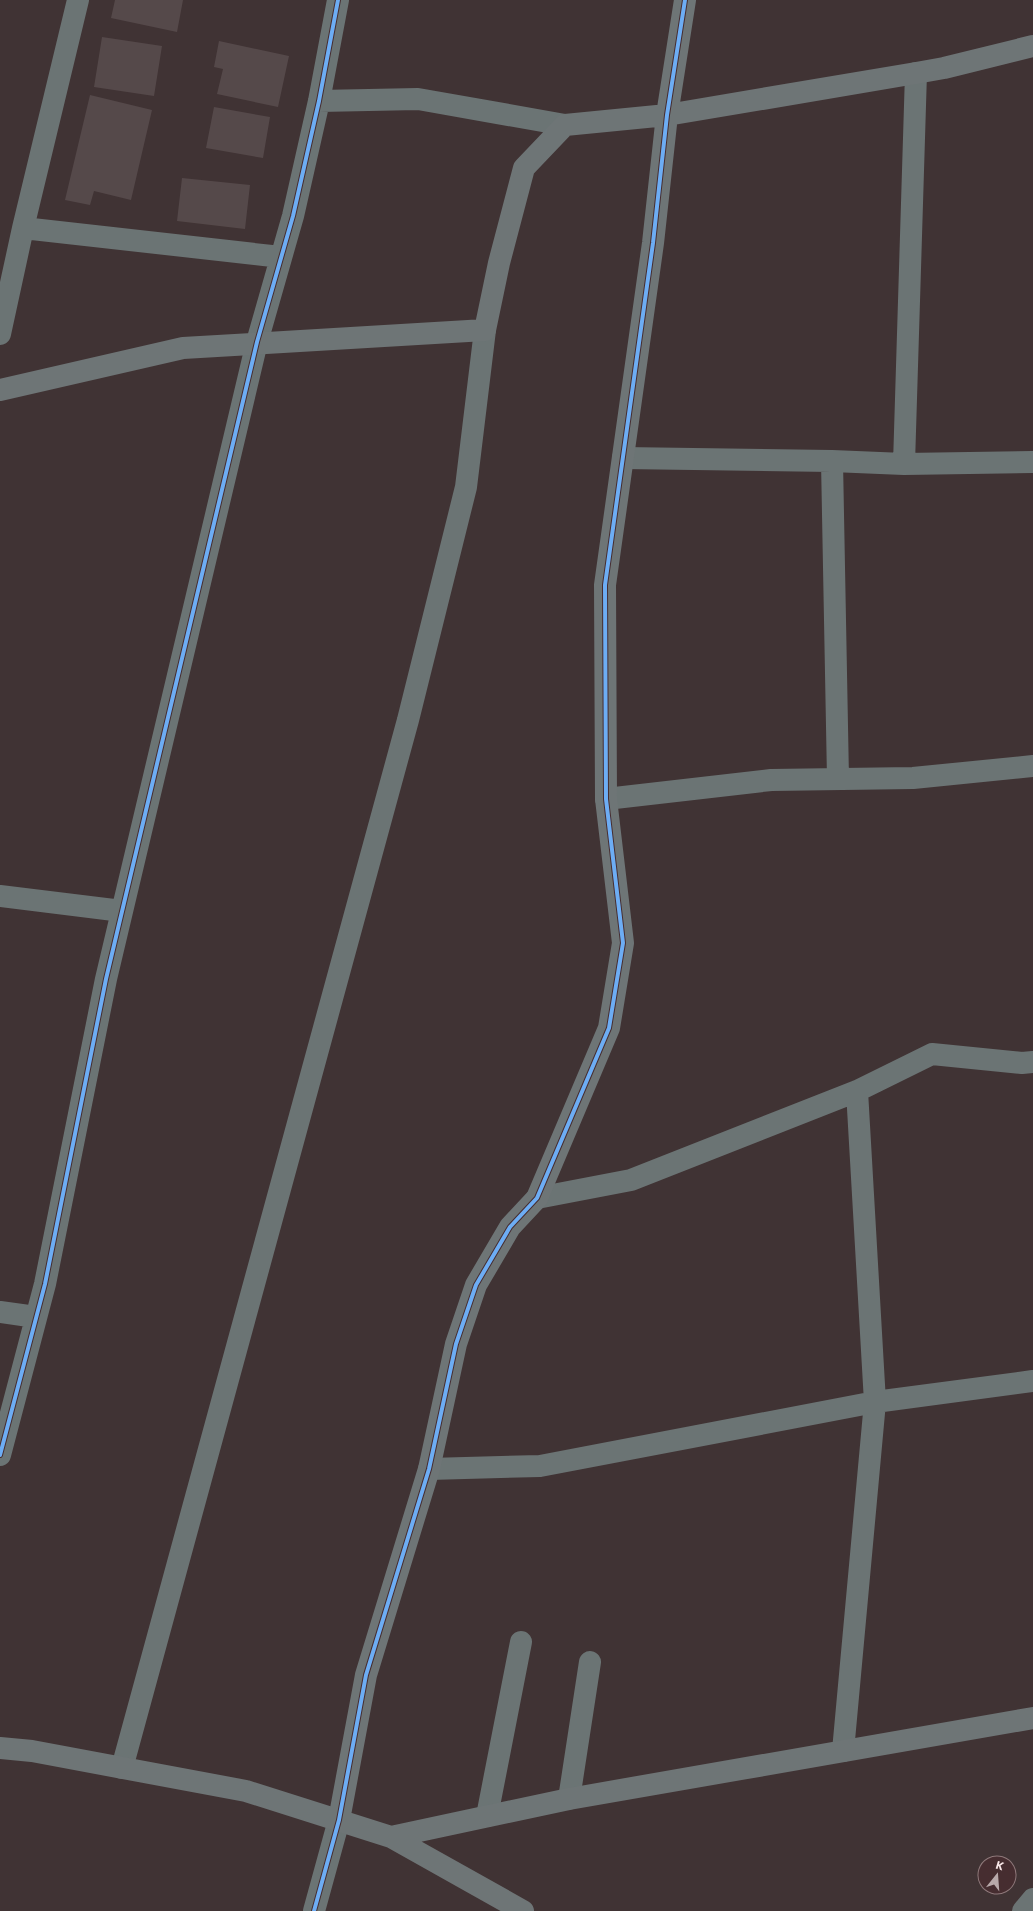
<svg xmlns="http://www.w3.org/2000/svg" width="1033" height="1911" font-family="Commissioner,sans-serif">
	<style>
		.building { fill: #55494a }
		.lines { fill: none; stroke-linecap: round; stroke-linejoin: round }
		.street { stroke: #6b7474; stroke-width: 22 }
		.secondary { stroke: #6e7576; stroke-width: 22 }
		.cycleway-casing { stroke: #462d30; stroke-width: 6 }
		.cycleway { stroke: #6dadf4; stroke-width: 4 }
	</style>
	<rect width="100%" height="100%" fill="#403334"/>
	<path class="building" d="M115,0H183L177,32L111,18Z
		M102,37L162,46L154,96L94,87Z
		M219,41L289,56L278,107L217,94L223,69L214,67Z
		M90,95L152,110L131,200L94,191L90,205L65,200Z
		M214,107L270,117L263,158L206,148Z
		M182,178L250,185L245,229L177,221Z"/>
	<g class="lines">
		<path class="street" d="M319,101L418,99L565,125
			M23,228L281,257
			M0,334L23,228L78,0
			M623,458L832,461L904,464L1033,462
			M832,461L838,779
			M904,464L916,73
			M606,799L771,780L913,778L1033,766
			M0,896L122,911
			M537,1198L631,1180L857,1091L932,1054L1022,1063L1033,1062
			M0,1312L36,1317
			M0,1455L45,1284L106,979L257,342L293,216L319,101L338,0
			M429,1469L540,1466L875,1402L1033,1381
			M843,1751L875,1402L857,1091
			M122,1768L408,720L466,487L485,330
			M569,1799L590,1662
			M487,1816L521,1642
			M314,1911L339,1820
			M1023,1911L1033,1899"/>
		<path class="secondary" d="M0,390L183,348L485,330L499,263L524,168L565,125L667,115L916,73L944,68L1033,46
			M0,1748L32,1751L246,1791L391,1837L523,1911
			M339,1820L366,1675L429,1469L456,1344L476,1285L510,1227L537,1198L609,1028L623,943L606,799L605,585L653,243L667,115L685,0
			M391,1837L569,1799L1033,1718"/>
		<defs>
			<path id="cycleway" d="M0,1455L45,1284L106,979L257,342L293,216L319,101L338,0
				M314,1911L339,1820L366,1675L429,1469L456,1344L476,1285L510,1227L537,1198L609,1028L623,943L606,799L605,585L653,243L667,115L685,0"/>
		</defs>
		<use href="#cycleway" class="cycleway-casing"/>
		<use href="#cycleway" class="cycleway"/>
	</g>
	<g transform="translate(997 1875) rotate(17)"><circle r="19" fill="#462d30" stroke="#8e787a"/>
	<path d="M0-3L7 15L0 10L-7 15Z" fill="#b8a9aa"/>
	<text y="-6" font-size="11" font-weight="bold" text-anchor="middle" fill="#f9e8e9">K</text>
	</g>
</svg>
